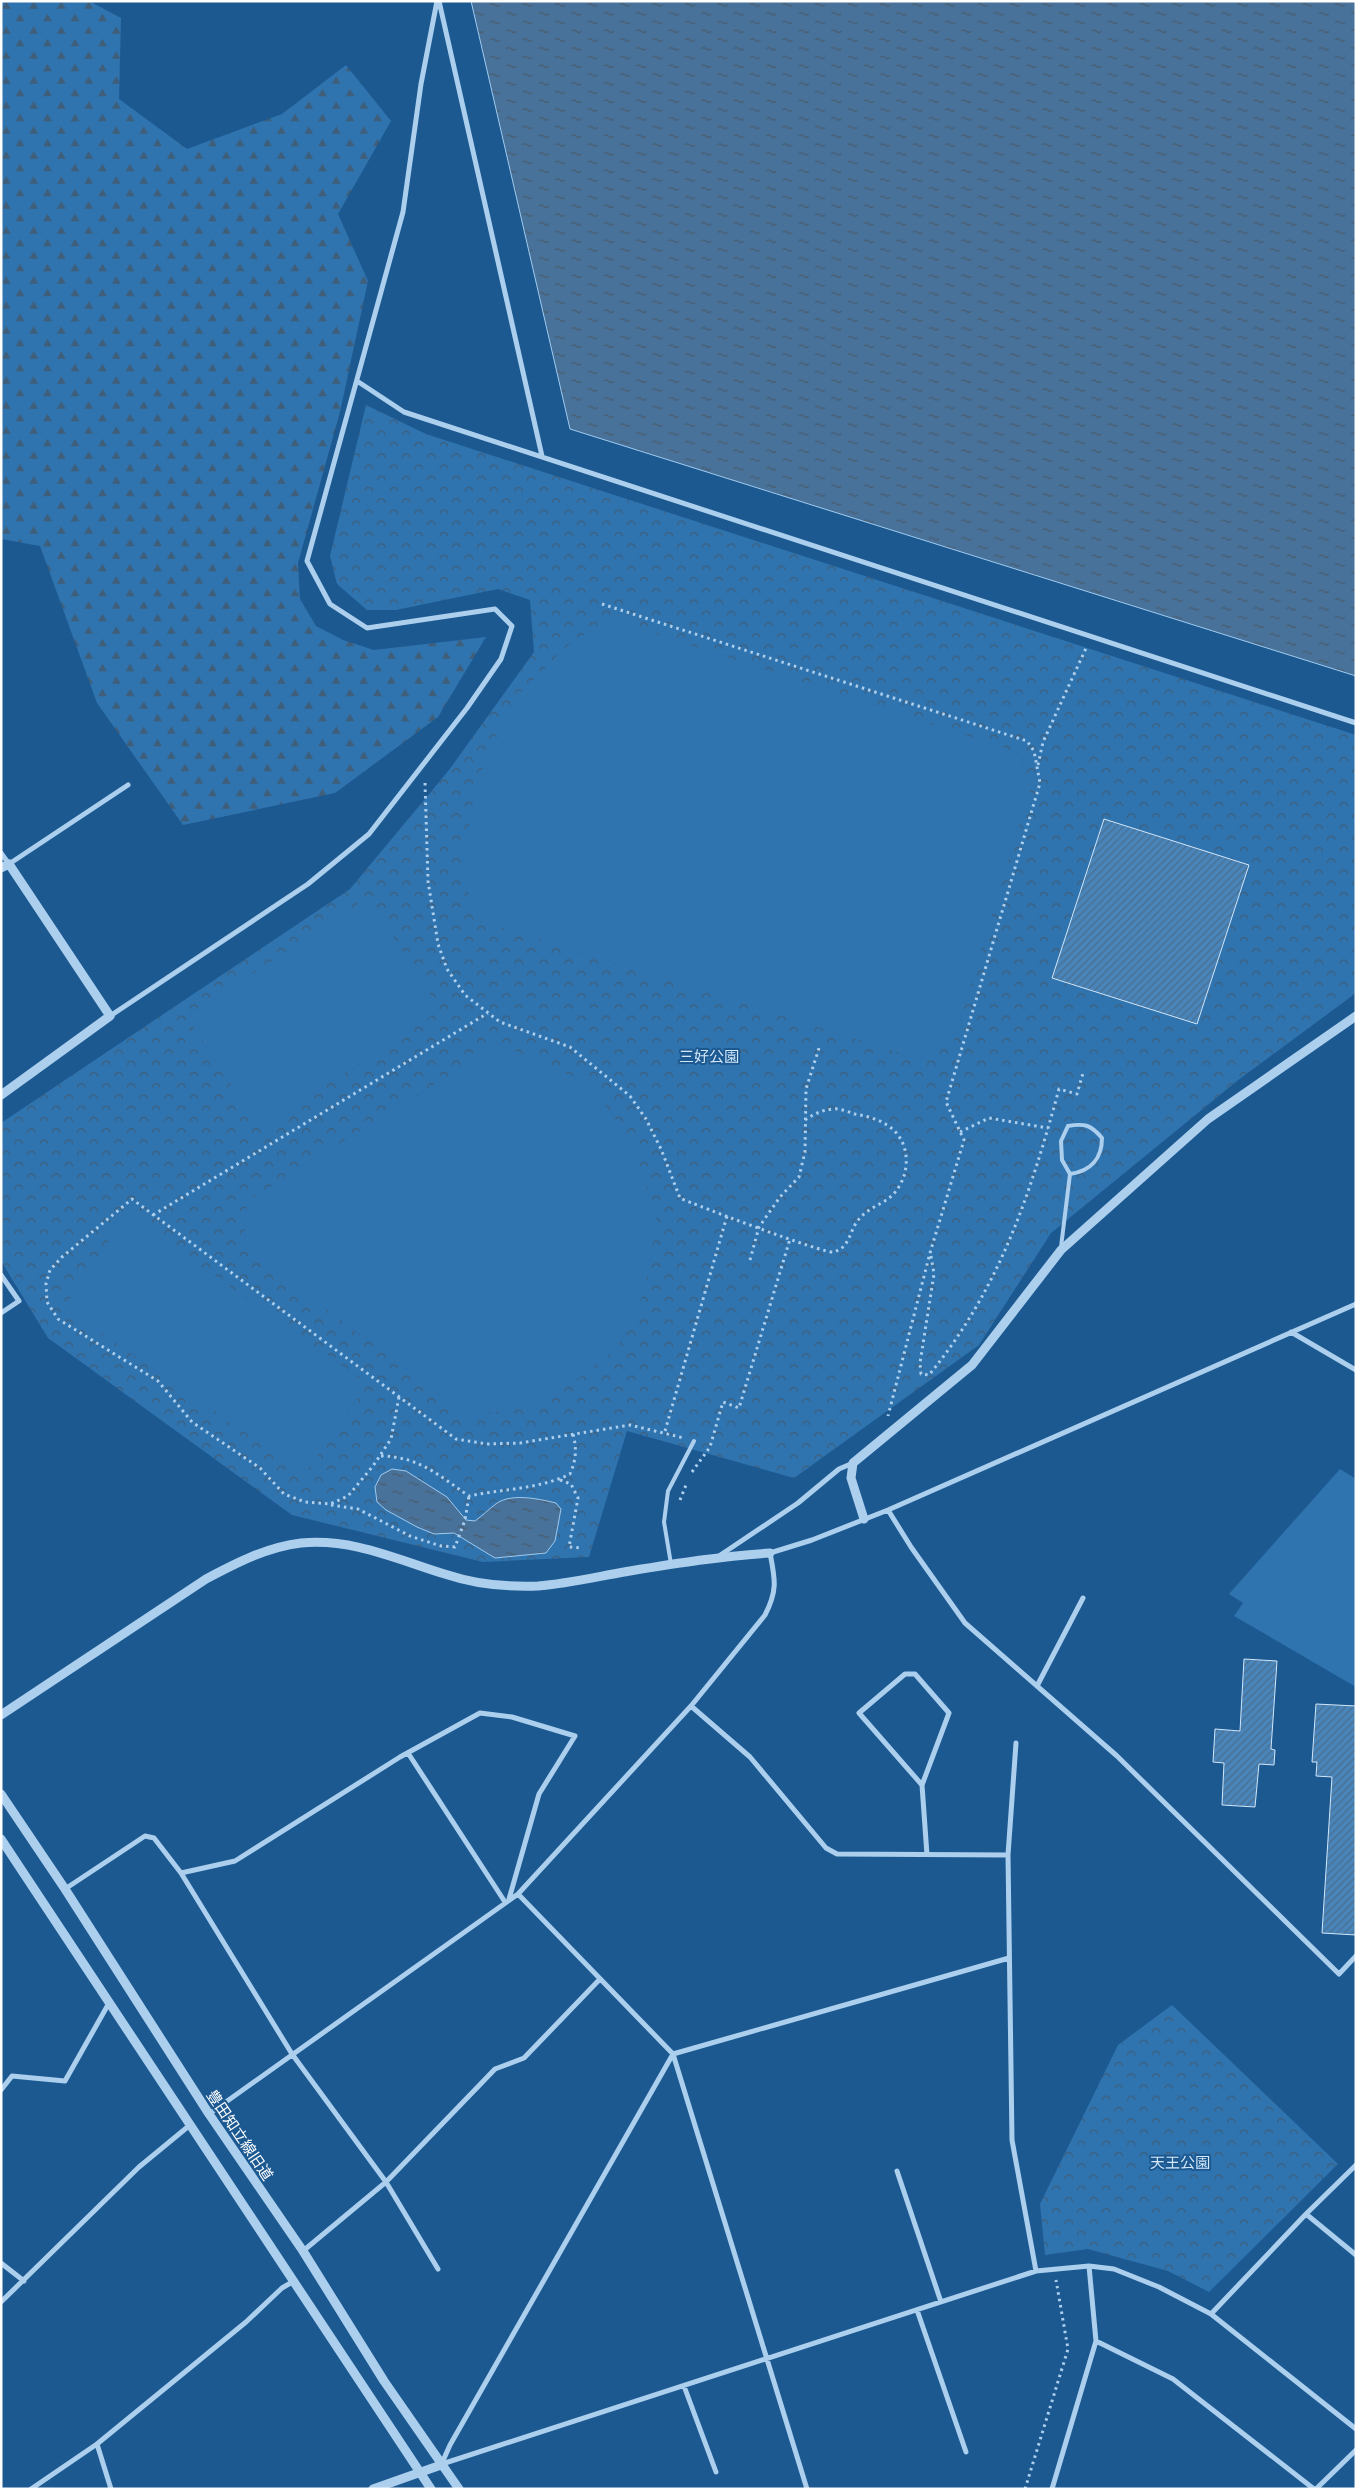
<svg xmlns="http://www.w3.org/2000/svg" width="1357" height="2490" font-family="'PT Sans','Noto Sans JP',sans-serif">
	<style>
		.forest { fill: url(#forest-firs) }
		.park { fill: url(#park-crowns) }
		.garden { fill: #2f73af }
		.water { fill: url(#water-ripples); stroke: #9fcbf0 }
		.building { fill: url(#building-hatch); stroke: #d2e7fa }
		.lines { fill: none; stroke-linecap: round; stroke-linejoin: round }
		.path { stroke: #accfee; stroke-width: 3; stroke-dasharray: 2.5 4; stroke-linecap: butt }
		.service { stroke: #accfee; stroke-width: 4 }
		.minor { stroke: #accfee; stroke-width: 5 }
		.tertiary { stroke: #accfee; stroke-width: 9 }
		.labels { text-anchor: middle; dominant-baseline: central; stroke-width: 4; stroke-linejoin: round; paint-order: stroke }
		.park-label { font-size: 15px; fill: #d2e7fa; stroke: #1c5991 }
		.street-label { font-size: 15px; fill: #fff; stroke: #1c5991 }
	</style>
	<defs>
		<pattern id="forest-firs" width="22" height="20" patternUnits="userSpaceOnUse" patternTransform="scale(1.25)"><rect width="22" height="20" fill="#2f73af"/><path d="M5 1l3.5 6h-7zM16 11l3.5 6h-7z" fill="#3f5e79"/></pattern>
		<pattern id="park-crowns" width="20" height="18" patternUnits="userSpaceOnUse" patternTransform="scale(1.25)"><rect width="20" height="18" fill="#2f73af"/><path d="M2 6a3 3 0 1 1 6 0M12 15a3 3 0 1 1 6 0" fill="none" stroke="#3f5e79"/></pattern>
		<pattern id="water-ripples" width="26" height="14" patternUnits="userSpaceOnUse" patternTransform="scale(1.25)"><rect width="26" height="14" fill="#48729a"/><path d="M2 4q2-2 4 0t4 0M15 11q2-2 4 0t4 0" fill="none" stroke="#4a5b6b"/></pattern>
		<pattern id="building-hatch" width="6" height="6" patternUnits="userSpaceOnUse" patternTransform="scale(1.25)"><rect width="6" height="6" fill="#4985ba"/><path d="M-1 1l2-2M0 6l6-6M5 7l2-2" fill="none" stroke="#4a6e8e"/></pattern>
	</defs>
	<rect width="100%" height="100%" fill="#1c5991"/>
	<path class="forest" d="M1,1H89L121,18L119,99L187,149L282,114L346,65L391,121L338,214L368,281L340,412L298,563L300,599L316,626L343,640L374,650L486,637L438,717L335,793L183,825L97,703L40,546L1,539Z"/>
	<path class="park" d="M366,405L426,434L1356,735V993L1237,1081L1051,1233L979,1345L794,1478L627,1431L589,1557L483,1562L292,1515L48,1338L1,1261V1123L350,889L449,770L534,652L530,600L498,589L396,610H367L337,584L330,556Z
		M1172,2005L1338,2164L1209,2292L1168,2271L1088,2249L1045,2255L1040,2204L1118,2045Z"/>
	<path class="garden" d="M608,618L1020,753L1031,787L953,1043L916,1058L474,919L462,863L477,781L513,700L565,648Z
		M368,897L440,1010L260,1130L187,1017Z
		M499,1044L590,1084L632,1143L657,1216L645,1291L618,1347L542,1407L467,1415L244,1247L246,1202Z
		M127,1214L368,1384L305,1474L64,1307Z
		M1340,1469L1356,1479V1687L1234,1616L1243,1603L1229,1594Z"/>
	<path class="water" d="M471,1H1356V676L570,429Z
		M392,1469L406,1471L447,1497L466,1520L475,1521C482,1516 489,1509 497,1503C513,1493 539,1499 556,1503L561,1509L555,1541L546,1553L495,1558L454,1533L434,1534L417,1527L386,1510L377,1502L375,1487L381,1475Z"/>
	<path class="building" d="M1104,819L1249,865L1197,1024L1052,978Z
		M1244,1659L1277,1661L1271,1749L1275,1750L1274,1765L1259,1764L1255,1807L1222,1805L1224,1763L1213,1762L1215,1729L1240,1731Z
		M1316,1704L1356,1706V1935L1322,1933L1332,1777L1316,1776L1317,1762H1312Z"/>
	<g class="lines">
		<path class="path" d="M602,604L1027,741L1034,751L1040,783L946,1102L964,1140L930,1253L888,1416
			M1038,765L1043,742L1087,646
			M425,783L428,881L438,944L447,969L465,995L500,1022L570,1047L630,1096L646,1119L661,1149L680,1198C695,1205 825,1254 833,1252C851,1248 849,1229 860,1218C873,1203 889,1205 900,1185C911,1165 908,1138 887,1125C878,1119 866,1116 855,1114C848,1112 840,1108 833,1109C822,1110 814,1114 805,1120
			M960,1132L989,1118L1048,1128
			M153,1215L488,1013
			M931,1256L934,1274L920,1363L921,1374L929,1375C1000,1288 1030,1195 1059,1089L1077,1094L1083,1073
			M750,1260L759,1227L780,1197L799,1177L805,1152L806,1089L820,1045
			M399,1397L391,1439L373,1466L348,1496L330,1504L305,1502L284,1494L260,1468L192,1422L158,1381L58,1319L47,1302L46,1284L50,1270L62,1257L132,1199L456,1439L487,1444L520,1443L630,1425L684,1438
			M665,1431L727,1216
			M381,1456C420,1457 438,1475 469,1496C502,1489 540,1489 570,1474C576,1460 577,1449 573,1434
			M692,1472L710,1447L723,1402L739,1408L790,1239
			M560,1480L571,1484L578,1498L569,1547L582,1548
			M680,1500L686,1485
			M331,1505L358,1509L410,1536L441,1546L455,1547L465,1520L469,1496
			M1025,2489L1068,2349L1056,2280"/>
		<path class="service" d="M1061,1247L1070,1174L1062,1160L1061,1141L1068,1126C1085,1123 1091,1125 1102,1138C1102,1158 1091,1171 1070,1174
			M671,1564L664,1522L668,1491L694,1441"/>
		<path class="minor" d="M439,1L542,456
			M357,381L404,412L1356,723
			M1,853L9,864L128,785
			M110,1016L308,884L369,834L467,708L501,659L512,626L495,609L367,628L330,604L307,561L403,212L421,84L437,1
			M1,1275L19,1301L1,1313
			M1291,1332L1356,1370
			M888,1510L911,1547L965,1623L1117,1756L1339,1974L1356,1956
			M719,1556L798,1503L839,1469L853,1463
			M1037,1686L1083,1598
			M691,1706L750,1757L826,1848L837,1854L1008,1855
			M1016,1743L1008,1855L1012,2140L1036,2271
			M408,1753L505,1902
			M922,1785L859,1713L905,1674H915L949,1713L922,1785L927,1855
			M181,1873L292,2054L386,2182L438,2269
			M65,1889L145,1836L154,1838L181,1873L235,1861L400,1757L480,1713L512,1717L575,1736L539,1794L509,1899
			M518,1894L673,2054L807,2489
			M1,2090L12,2076L65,2081L109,2003
			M209,2114L518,1894L691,1706L765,1615C778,1590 775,1579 770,1553L812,1540L888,1510L1356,1304
			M897,2171L941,2302
			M1306,2214L1356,2255
			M303,2251L386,2182L495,2069L524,2058L600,1979
			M1,2263L24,2281
			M1,2302L139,2167L190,2125
			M917,2310L966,2452
			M1211,2314L1306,2214L1356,2165
			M1096,2341L1173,2379L1314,2489
			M684,2386L716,2472
			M97,2444L111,2489
			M442,2463L450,2445L673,2054L1009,1958
			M442,2464L1036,2271L1089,2266L1114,2269L1159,2287L1211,2314L1356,2429
			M31,2489L97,2444L246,2322L282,2288L294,2281
			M1052,2489L1096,2341L1089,2266
			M1316,2489L1356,2450"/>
		<path class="tertiary" d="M1,868L9,864L110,1016L1,1095
			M864,1519L851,1478L853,1463L972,1365L1061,1250L1208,1119L1356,1016
			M1,1715L206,1579C236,1563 267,1547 301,1543C354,1538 398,1560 448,1575C475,1584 509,1587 538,1586C566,1584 596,1577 624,1572C673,1564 721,1556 770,1553
			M1,1794L65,1889L209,2114L303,2251L384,2381L459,2489
			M1,1839L431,2489
			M373,2489L441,2465"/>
	</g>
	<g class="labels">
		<g class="park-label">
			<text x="709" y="1056">三好公園</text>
			<text x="1180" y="2162">天王公園</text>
		</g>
		<g class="street-label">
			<text transform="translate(240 2135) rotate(56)">豊田知立線旧道</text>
		</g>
	</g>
	<rect width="1357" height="2490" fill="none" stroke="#ffffff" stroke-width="5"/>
</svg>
